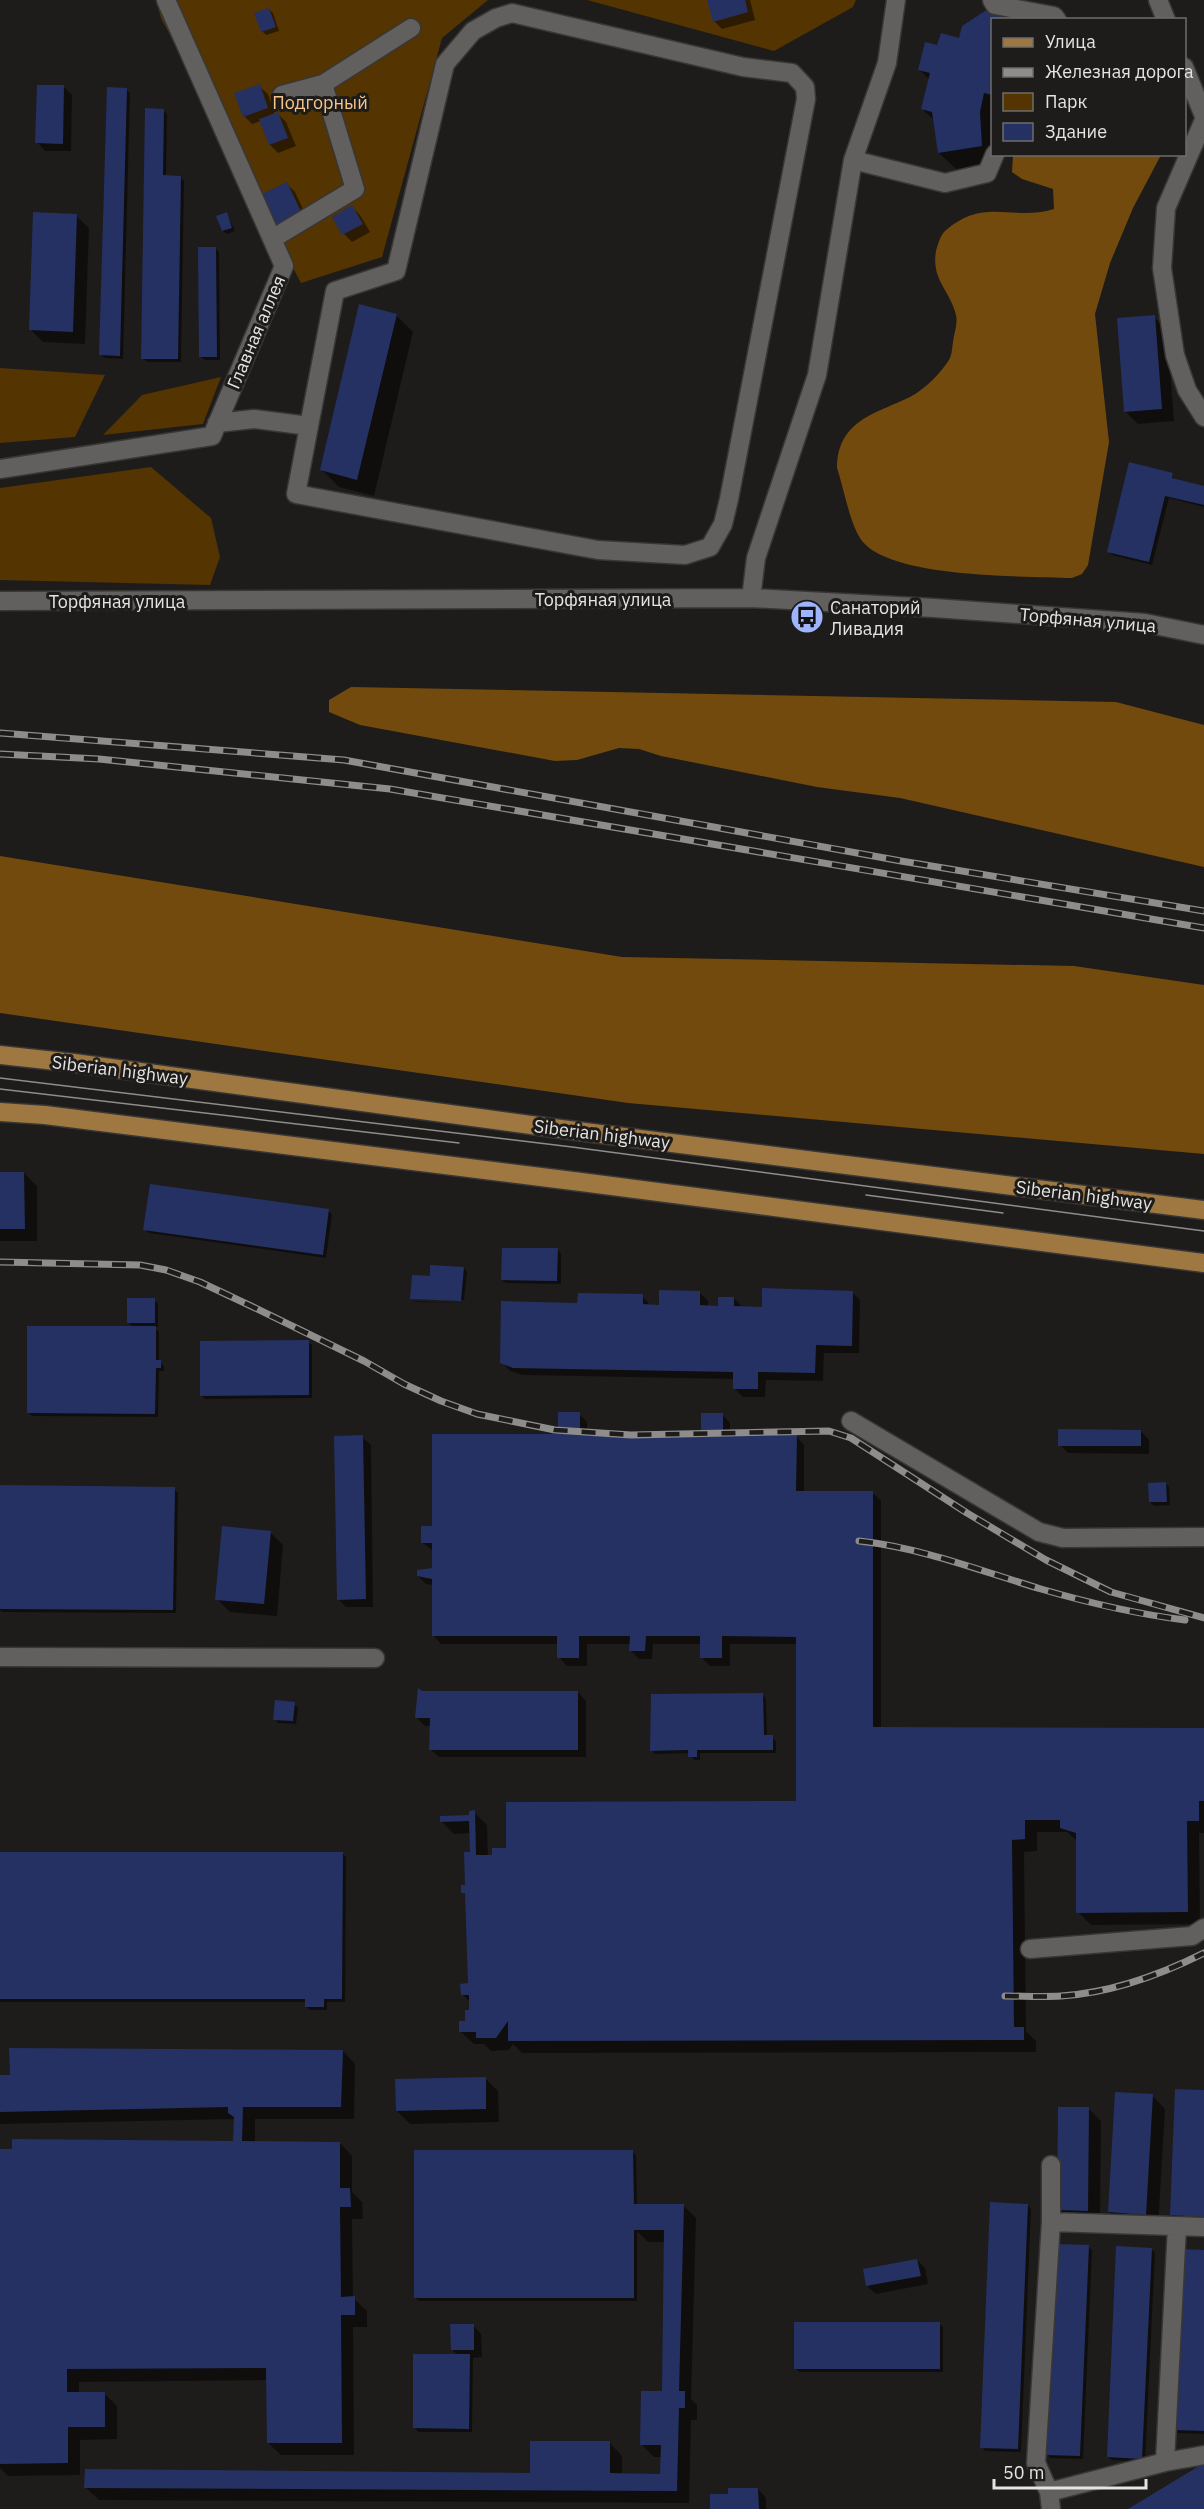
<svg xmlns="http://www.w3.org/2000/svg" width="1204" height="2509" font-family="'IBM Plex Sans',sans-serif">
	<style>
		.green { fill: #543401 }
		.forest { fill: #724a0d }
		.shadow { fill: #0007 }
		.building { fill: #253163 }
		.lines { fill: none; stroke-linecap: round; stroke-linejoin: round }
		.minor-casing { stroke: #383736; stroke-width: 21 }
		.major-casing { stroke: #383736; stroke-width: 21 }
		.minor { stroke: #62605e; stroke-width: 18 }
		.major { stroke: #9e7741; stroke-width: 18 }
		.tram { stroke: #8e8d8c; stroke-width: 1.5 }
		.rail-casing { stroke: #8e8d8c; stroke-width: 7 }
		.rail { stroke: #1d1c1a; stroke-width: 4.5; stroke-dasharray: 14; stroke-linecap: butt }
		.labels { text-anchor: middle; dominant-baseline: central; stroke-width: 6; stroke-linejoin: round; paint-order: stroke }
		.park-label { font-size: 18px; fill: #f7c589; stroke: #1d1c1a }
		.street-label { font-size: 18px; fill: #e5e4e3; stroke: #1d1c1a }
		.poi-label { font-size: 18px; fill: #e5e4e3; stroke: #1d1c1a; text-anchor: start }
	</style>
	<rect width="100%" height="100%" fill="#1d1c1a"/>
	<path class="green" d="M156,0H488L442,38L382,257L301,283L161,18Z
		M587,0H856L853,7L774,51Z
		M0,368L105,375L75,437L0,443Z
		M221,377L203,424L103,435L142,395Z
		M151,467L211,518L220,557L210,585L0,580V488Z"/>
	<path class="forest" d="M1013,155H1161L1133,208L1110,263L1095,314L1109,442L1088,565L1082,574L1072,578C1026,576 885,579 860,538C849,520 844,489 837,468C838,420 875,414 910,397C925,389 940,374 949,360C952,355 952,348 953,342C954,334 958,323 956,315C950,290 931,280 936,251C938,244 940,236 945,231C985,196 1011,222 1054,209L1053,189L1022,179L1012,172Z
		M351,687L1116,702L1204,725V867L900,798L817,787L661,756L639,749L619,748L577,760L555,761L360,725L329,712V700Z
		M0,856L622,957L1074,966L1204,985V1154L628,1103L0,1013Z"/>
	<path class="shadow" d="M708,0H750L755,20L722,29L714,21Z
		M269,9L273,13L279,31L266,35L262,31Z
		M988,10L992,20V154L999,163L956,169L939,153L935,121L922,109L930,80L920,70L938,47L960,40Z
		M259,86L268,94L275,115L278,114L286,122L296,146L278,153L270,145L261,121L252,124L244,116Z
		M64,87L72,95L71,151H45L37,142Z
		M127,90L130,93L123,359L105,358L101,355Z
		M163,110L167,114L166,177H180L184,181L181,362H147L143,358Z
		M287,184L295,192L309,222L286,234Z
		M352,207L360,215L370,232L352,242L344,234Z
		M227,214L235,231L227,234L223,231Z
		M76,216L89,228L85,344L43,342L30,329Z
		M215,248L219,252L220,360H205L201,357Z
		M396,315L413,332L374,496L339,487L322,470Z
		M1154,317L1167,330L1174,421L1138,424L1125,411Z
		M1172,475L1175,480L1204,487V507L1169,498L1152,565L1112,555L1109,551Z
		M0,1173H24L37,1186V1241H0Z
		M329,1211L332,1215L326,1258L149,1233L145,1229Z
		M558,1250L561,1254V1284L506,1283L502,1280Z
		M464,1268L467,1272L464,1300L412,1299L431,1277Z
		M852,1292L860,1300L859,1353H824L823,1381L766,1380L765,1397H743L734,1388V1379L523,1375L510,1371L502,1362L579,1304L642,1296L651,1306H660L700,1293L708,1301V1307H719L734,1298L742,1307L763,1308Z
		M154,1300L158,1304V1327H154L159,1332V1362L164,1366V1371H159L158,1417L32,1416L29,1413L134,1328L129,1323Z
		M414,1301L464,1303L416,1302Z
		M308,1342L312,1345V1398L205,1399L201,1395Z
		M579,1414L587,1422V1435L702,1436L722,1414L730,1423V1436H796L804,1445V1493H873L881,1501V1728L1204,1729V1833H1199L1200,1924L1091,1925L1078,1912L1077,1841L1067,1832H1037V1851L1024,1852L1026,2031L1036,2041V2052L522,2053L513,2044L509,2050L491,2051L484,2044H474L461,2032L471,2011V2003L462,1994L470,1985L467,1896L463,1892L467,1886L472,1853L471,1833L454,1834L441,1821L471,1817L474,1812L487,1825L488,1857L508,1849L798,1802L797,1644H730V1666H710L702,1658V1644H653L652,1659H639L631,1651V1644H587V1666H567L559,1657V1644H441L433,1635V1585L426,1584L418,1576L433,1569V1551L423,1543L434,1527L559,1435Z
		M1141,1431L1149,1440V1454L1068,1453L1060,1445Z
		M362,1437L371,1445L373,1607H346L338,1599Z
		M1165,1483L1169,1487L1170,1505L1154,1506L1150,1502Z
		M0,1487L174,1489L178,1493L176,1613L2,1612L0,1610Z
		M270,1532L283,1545L277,1616L230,1612L217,1599Z
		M422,1692H578L586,1701V1757H439L430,1749L431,1726H425L416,1717Z
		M763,1695L766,1699L767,1737H772L776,1741V1753H700V1760H694L690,1753L655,1754L652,1750Z
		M294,1704L298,1708L296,1724L278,1723L275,1719Z
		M0,1853H342L346,1857L345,2002H327V2010H310L306,2007V2002H0Z
		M343,2051L355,2064L354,2119H255V2143H340L352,2156V2192L362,2202L363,2219H352L353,2298L367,2311V2327H353L354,2455H281L268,2443V2380L79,2382V2393H104L117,2406V2439L80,2440V2475L8,2476L0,2468V2151L235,2142V2119L0,2124V2077Z
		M485,2078L498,2091L499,2122L410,2124L397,2111Z
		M1204,2092V2232H1189L1172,2215Z
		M1153,2096L1165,2109L1158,2227L1122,2224L1109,2212Z
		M1089,2109L1101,2121L1100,2223L1071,2222L1059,2210Z
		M633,2152L636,2156L637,2205H683L696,2218L691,2399L697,2405V2420H691L689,2503L99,2500L86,2488L532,2474L610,2443L622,2456V2475H662V2457H654L641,2444L663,2392L665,2242H648L637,2231V2301H419L415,2298Z
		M1028,2205L1031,2209L1021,2452L985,2451L982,2447Z
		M1089,2247L1092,2250L1083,2459L1050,2458L1047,2454Z
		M1151,2249L1155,2253L1145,2462L1112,2460L1108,2457Z
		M1204,2251V2434L1178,2433L1174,2429Z
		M917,2260L925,2268L928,2284L876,2294L867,2286Z
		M939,2323L943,2327V2372H799L795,2368Z
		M473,2325L481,2334L482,2357L473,2358L472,2432H418L415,2428L458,2355L452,2350Z
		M758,2489L766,2498V2509H712L730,2495Z"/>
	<path class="building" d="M707,0H745L748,12L713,22Z
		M269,8L276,27L261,32L254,13Z
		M988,9L1025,20H992V95L984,93L980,112L982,146L938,153L932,112L921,109L930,73L918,70L925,42L937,45L941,33L959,38L962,26Z
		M260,84L268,108L243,117L234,93Z
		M37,85H64L63,144L35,143Z
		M107,87L127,88L120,356L99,355Z
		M145,108L164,109L163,175L181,176L178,359H141Z
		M278,112L288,138L269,145L259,119Z
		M287,182L302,214L276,226L262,194Z
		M352,205L363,224L342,235L332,217Z
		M33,212L77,214L73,332L29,330Z
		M227,212L232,228L222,231L216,216Z
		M198,247H216L217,357H199Z
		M359,304L397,314L357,480L320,470Z
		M1155,315L1162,409L1124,412L1117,318Z
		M1129,462L1173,473L1172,478L1204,486V505L1165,496L1149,562L1107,552Z
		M0,1172H24L25,1229H0Z
		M150,1184L329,1209L323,1255L143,1230Z
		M502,1248H558L557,1281L501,1280Z
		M430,1265L464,1267L461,1301L410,1299L412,1275L430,1276Z
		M762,1288L853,1291L852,1346L816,1345L815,1373L758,1372V1389H733V1372L513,1368L500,1363L501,1301L577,1303L578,1293L643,1294V1304L659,1305V1290L700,1291V1305L718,1306V1297H734V1306L762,1307Z
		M127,1298H155V1323H127Z
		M27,1326H156V1360H161V1368H156L155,1414L27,1413Z
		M309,1340V1395L200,1396V1341Z
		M558,1412H580V1434L701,1435V1413H723V1435H797L796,1491H873V1727L1204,1728V1801H1199V1821H1187L1188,1912L1076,1913V1833L1060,1828V1820H1025V1839L1012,1840L1014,2027H1024V2040L508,2041V2021L496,2038H476V2032H459V2021H465V2010H469V1995H461L460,1984L468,1983L465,1893H461V1885H465L464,1852H470L469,1821L440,1822V1816L469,1815V1811L475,1810L476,1855H492V1848H506V1802L796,1801V1637L722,1636V1658H700V1636H646L645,1651H629L630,1636H579V1658H557V1636H432V1579L417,1576V1570L432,1568V1543H421V1526H432V1434H558Z
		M1058,1429L1141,1430V1446H1058Z
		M363,1435L366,1599L337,1600L334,1436Z
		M1166,1482L1167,1502H1149L1148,1483Z
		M0,1485L175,1487L173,1610L0,1609Z
		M222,1526L271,1531L264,1604L215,1600Z
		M418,1688L422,1691H578V1750H429L430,1718H415Z
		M763,1693L764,1735H773V1750H697V1757H688V1750L650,1751L651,1694Z
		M275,1700L295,1702L293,1721L273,1720Z
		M0,1852H343L342,1999H324V2007H305V1999H0Z
		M9,2048L343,2050L341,2107H243L242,2141L340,2142V2188H350L351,2207H340L341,2297L355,2296V2315H341L342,2443H267L266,2368L67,2369V2392H105V2427H68V2463L0,2464V2149H12V2139L233,2141L234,2117L228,2113V2107L0,2112V2075H10Z
		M486,2077V2109L396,2111L395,2079Z
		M1175,2089L1204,2090V2217L1170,2215Z
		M1115,2092L1153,2094L1146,2215L1108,2212Z
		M1058,2107H1089L1088,2211L1057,2210Z
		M414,2150H633L634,2204H684L679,2391H685V2408H679L677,2491L84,2488L85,2469L530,2473V2441H610V2473L660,2474L661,2445H640L641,2391H662L664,2230H634V2298H414Z
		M990,2202L1028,2204L1018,2449L980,2448Z
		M1055,2244L1089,2245L1080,2456L1045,2455Z
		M1116,2246L1152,2248L1142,2459L1107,2457Z
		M1180,2249L1204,2250V2431L1172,2430Z
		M917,2259L921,2276L866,2286L863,2269Z
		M794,2322H940V2369H794Z
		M450,2324H474V2350H451Z
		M413,2354H470L469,2429L413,2428Z
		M1204,2463V2509H1128Z
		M728,2488H758L759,2509H710V2494H728Z"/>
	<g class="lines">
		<defs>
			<path id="minor" d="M992,0L995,5L1054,16L1057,20
				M1158,0L1166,20
				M1184,67L1204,116
				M282,95L323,84L411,28
				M1204,120L1166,208L1162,268L1175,355L1187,390L1204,417
				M853,160L887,63L896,0
				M272,239L355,189L323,84
				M217,423L254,419L309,426L296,494L598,550L685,555L710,547L723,524L729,499L806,99L805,87L792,73L743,67L512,13L496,18L473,31L445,64L396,271L335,291L309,426
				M0,469L212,436L284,266L166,0
				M751,598L756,558L817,375L853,160L945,183L987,173L995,154
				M0,601L751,598L934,608L1145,623L1204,635
				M851,1421L1039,1532L1063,1538L1204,1537
				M0,1657L375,1658
				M1030,1949L1192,1936L1204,1928
				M1051,2222L1204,2227
				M1165,2462L1177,2226
				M1049,2492L1036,2463L1051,2222V2165
				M1051,2509L1049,2492L1165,2462L1204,2455"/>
			<path id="major" d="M0,1055L74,1063L553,1128L1204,1210
				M0,1112L45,1115L581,1182L1204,1263"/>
		</defs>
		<use href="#minor" class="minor-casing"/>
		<use href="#major" class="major-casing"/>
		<use href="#minor" class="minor"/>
		<use href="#major" class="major"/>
		<path class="tram" d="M0,1078L572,1147L1204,1231
			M0,1089L459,1143
			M866,1195L1003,1213"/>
		<defs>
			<path id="rail" d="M0,733L344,760L901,861L1204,911
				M0,754L99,759L390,789L1204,928
				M0,1262L140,1265L166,1270L200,1282L251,1306L364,1361L404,1384L441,1401L477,1414L555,1430L631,1435L829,1431L851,1438L967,1513L1046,1560L1111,1592L1204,1618
				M859,1541C923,1548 981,1571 1041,1589C1089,1603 1136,1614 1185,1620
				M1005,1996C1023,1996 1042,1997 1061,1996C1110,1993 1160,1975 1204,1953"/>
		</defs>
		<use href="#rail" class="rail-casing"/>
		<use href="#rail" class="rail"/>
	</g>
	<defs>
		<symbol id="bus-disc" viewBox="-11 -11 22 22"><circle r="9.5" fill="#9eb4fd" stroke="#1d1c1a"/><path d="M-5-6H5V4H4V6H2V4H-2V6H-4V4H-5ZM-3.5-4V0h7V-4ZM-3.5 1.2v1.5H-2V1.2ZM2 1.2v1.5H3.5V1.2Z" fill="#111"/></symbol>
	</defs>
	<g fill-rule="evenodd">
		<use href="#bus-disc" x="788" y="598" width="38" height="38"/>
	</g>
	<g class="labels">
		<g class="park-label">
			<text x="320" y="102">Подгорный</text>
		</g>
		<g class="street-label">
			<text transform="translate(256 332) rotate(-67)">Главная аллея</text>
			<text x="603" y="599">Торфяная улица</text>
			<text x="117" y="601">Торфяная улица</text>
			<text transform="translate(1088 620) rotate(5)">Торфяная улица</text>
			<text transform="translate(120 1070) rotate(7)">Siberian highway</text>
			<text transform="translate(602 1134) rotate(7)">Siberian highway</text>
			<text transform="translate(1084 1195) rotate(7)">Siberian highway</text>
		</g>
		<g class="poi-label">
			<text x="830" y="607">Санаторий<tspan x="830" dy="21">Ливадия</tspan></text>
		</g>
	</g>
	<rect x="991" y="18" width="195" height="138" fill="#1d1c1a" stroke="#6d6c6a" stroke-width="1.5"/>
	<rect x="1003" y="38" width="30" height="9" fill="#9e7741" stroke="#6d6c6a" stroke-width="1.5"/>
	<text x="1045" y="48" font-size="18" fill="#e5e4e3">Улица</text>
	<rect x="1003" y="68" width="30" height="9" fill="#8e8d8c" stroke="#6d6c6a" stroke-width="1.5"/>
	<text x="1045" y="78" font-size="18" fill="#e5e4e3">Железная дорога</text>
	<rect x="1003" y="93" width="30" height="18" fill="#543401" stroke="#6d6c6a" stroke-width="1.5"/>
	<text x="1045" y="108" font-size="18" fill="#e5e4e3">Парк</text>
	<rect x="1003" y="123" width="30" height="18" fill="#253163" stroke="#6d6c6a" stroke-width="1.5"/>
	<text x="1045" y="138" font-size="18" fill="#e5e4e3">Здание</text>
	<path d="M994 2479v9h152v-9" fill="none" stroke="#e5e4e3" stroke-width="3"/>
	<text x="1003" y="2479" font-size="18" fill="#e5e4e3" stroke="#1d1c1a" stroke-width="4.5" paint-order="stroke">50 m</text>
</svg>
